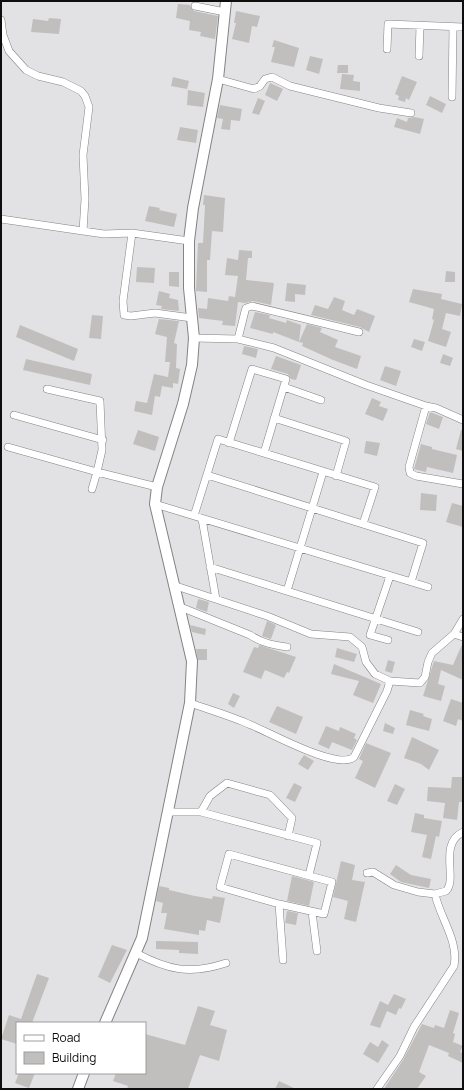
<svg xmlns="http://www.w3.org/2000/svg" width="464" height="1090" font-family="Manrope,sans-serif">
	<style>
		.building { fill: #c1bfbe }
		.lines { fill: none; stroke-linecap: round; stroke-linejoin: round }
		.street-casing { stroke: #838385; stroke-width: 8 }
		.secondary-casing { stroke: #838385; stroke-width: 12 }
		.street { stroke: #fff; stroke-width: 7 }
		.secondary { stroke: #fff; stroke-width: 10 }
	</style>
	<rect width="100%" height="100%" fill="#e2e2e4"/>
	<path class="building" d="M178,4L190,5L194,11L218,16L215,39L200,36L201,32L189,30L190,21L176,18Z
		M236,11L260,16L257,27L252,26L249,43L232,39L236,23H234Z
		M49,18L61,19L59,34L31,32L33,19L48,21Z
		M274,40L299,48L294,67L271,62L275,47H272Z
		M310,56L323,59L319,74L306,70Z
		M338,65H348V73H337Z
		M342,74L354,75L353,81L360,82V91L340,89Z
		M402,76L417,82L409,100L406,98L405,102L398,100L399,96L395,94Z
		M173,77L189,81L187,89L171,86Z
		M270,83L283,89L277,101L265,95Z
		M188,90L205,93L203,107L187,105Z
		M430,96L446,104L442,113L426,105Z
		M258,98L265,101L259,115L252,113Z
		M220,105L242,109L240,121L231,120L230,130L221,129L223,119L217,118Z
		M414,117L424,119L420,134L394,127L397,118L407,122L408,118Z
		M180,127L198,130L196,143L177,140Z
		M204,195L225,198L223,232L212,231L210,260H207V292L196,291V288L198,243H203L205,205H203Z
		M149,206L160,208L159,210L177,214L174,227L145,221Z
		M239,250L252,251V258H248L246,280L274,283L271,305L253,301L245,303L238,302L235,326L222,325L223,321L199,318L198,308L207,309L208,298L228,301L229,296L235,297L238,276L225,275L227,258L238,260Z
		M137,267L155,268L154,283L136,282Z
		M446,271L455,272V282H445Z
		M169,272H179V287L169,286Z
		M287,283L306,285L305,295L295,294V302L285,301Z
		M413,289L442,294L441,299L462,304L460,316L446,313L442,329L451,332L446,347L428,341L434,320L432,319L434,309L409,302Z
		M159,291L170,294L169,298L178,300L179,311L161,309L162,306L156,305Z
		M334,297L345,301L342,310L354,315L357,309L375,316L369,332L360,327L311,315L315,305L328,309Z
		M255,312L270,315L269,318L286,323L287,320L301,325L299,342L273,332V334L250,328Z
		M92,315L103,316L101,339L89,338Z
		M159,319L179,321L174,343L177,344L176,368L180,369L178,384L173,383V388L162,386L160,397L155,396L152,415L134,411L136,401L147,403L154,374L168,377L170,362H165L167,337L155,334Z
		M307,324L322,328L320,332L338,340L335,347L361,356L357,369L333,360L302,346L303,343L299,342Z
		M20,325L78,349L74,361L16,337Z
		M414,339L425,342L422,351L411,347Z
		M244,346L258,349L256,358L242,354Z
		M443,354L453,358L450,366L440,363Z
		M276,356L301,365L296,380L291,379L288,374L271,369Z
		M26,359L92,374L90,385L23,370Z
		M385,366L401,371L396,386L380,380Z
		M372,398L381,402L379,406L388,409L383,421L365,414Z
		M430,412L443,417L439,429L426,424Z
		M138,430L159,437L155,451L133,444Z
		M461,430H463V451L456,449Z
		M366,441L380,443L377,456L364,453Z
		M421,444L432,447V449L457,455L453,473L427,467L426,472L414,469Z
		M421,493L437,495L436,511L420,510Z
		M452,503L463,506V527L446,522Z
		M198,599L209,602L207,612L196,608Z
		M267,621L276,625L271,639L262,636Z
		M190,625L206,629L205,635L192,632Z
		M463,642V680L441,670L438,684L445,686L441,701L423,696L434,661L453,665Z
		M259,645L296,657L289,673L287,672L284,678L265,670L261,679L243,672L254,647L258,648Z
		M337,648L357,654L354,662L335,657Z
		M196,649H207V660H198Z
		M388,660L395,662L392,673L385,671Z
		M334,664L381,684L373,703L353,695L359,681L331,674Z
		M233,693L240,696L234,708L228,704Z
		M451,699L463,703V721L458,719L456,726L443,721Z
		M277,706L303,717L296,734L269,722Z
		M410,710L424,714L423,716L432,719L429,731L406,725Z
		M385,723L395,728L393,734L383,731Z
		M326,726L339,731L340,727L356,734L354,738L357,740L352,750L332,742L329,749L318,744Z
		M412,737L439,750L429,770L421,764L404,758Z
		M366,743L391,753L375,788L355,778L363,761L359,759Z
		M304,755L314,761L308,770L298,764Z
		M452,777H463V802H459L457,820L443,818L445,803L427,801L428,787L451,788Z
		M294,783L302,787L295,802L286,798Z
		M395,784L405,789L397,805L387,801Z
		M415,813L424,815V818L442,821L439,837L436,836L431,859L422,857L427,835L411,832Z
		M341,861L355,865L352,880L365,882L356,922L344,919L348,901L333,897Z
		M396,865L411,875L431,879L429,888L401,882L390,874Z
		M292,876L314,882L309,906L287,901Z
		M159,886L169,888V890L195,896L212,899L213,896L225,898L220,923L207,920L205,931L199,930V935L164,929L167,913H161L163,903L156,901Z
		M287,911L298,913L296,925L285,923Z
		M156,941L198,942V954L179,953V950L156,949Z
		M112,945L127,950L110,983L98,977Z
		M37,974L49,978L32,1023H17V1044L1,1039L9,1015L21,1019Z
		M394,994L406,999L401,1009L399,1008L396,1015L387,1011L380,1028L370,1025L380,1001L388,1005Z
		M198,1006L215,1011L210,1025L227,1030L219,1061L200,1055L188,1089H127L128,1086L113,1081L116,1073H145V1034L185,1045Z
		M450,1010L459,1013L453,1033L455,1034L453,1042L463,1046L460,1052L463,1053V1063L448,1056L449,1053L429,1045L419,1072L426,1076L417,1089H384L403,1060L422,1024L434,1028L435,1025L444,1028Z
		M382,1040L389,1045L378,1063L363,1054L370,1042L378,1047Z
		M19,1073H35L29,1088L15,1083Z
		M279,1081L296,1089H275Z"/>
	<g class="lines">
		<defs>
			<path id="street" d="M195,6L225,12
				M1,20L3,35L9,51L26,70L38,76L63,82L81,91L85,96L89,107L83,155L85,199L83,231
				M387,49L388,24L463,27
				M419,56L420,26
				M218,79L254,89L260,86L265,79L272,77L290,86L379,108L411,113
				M452,97L453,27
				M1,219L83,231L104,234L132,233L189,241
				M132,233L123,301L124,315L131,316L155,313L192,318
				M194,338L238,339L245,311L246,308L252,306L359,332
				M238,339L274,348L366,385L426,406L436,408L463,420
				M284,387L321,400
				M47,389L100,401L102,450L97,472L157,487
				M426,406L409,467L410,473L416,476L463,484
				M14,415L103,440
				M274,418L346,441L336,476
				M229,443L252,369L286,379L264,453
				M8,447L97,472L92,489
				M207,475L423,543L411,582
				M155,504L428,587
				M194,516L218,439L375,487L363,524
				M202,519L216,599
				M210,567L418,632
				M173,585L267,616L311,634L350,637L362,647L366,662L375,674L390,681L420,683L425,677L428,662L432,653L454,634L463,619
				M287,591L323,472
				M178,606L250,635C262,643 273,645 287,647
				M454,634L463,637
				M388,640L370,635L390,576
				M190,703C210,710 231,716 251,725C269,732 338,771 354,757L387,691L390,681
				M168,812H201L317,843L309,875
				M201,812L210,796L227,783L270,795L292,818L288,836
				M229,854L332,882L324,914L279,904L220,887Z
				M367,873L373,872L394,885L418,892L435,894L446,891C458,879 438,844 463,832
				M279,904L283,960
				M312,912L317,951
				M136,953C168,970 190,975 226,963
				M377,1089L400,1056L414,1027L454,966C459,941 440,918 435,894"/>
			<path id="secondary" d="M105,1023L142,938L190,703L192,661L155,504L157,487L183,404L192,365L194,338L189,288V241L193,208L218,79L226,1
				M78,1089L84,1073"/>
		</defs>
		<use href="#street" class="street-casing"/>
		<use href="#secondary" class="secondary-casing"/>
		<use href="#street" class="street"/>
		<use href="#secondary" class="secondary"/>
	</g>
	<rect width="464" height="1090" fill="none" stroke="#0d0d0d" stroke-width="4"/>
	<rect x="16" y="1022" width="130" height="52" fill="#ffffff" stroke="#9e9e9e"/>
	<rect x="24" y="1035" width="20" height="6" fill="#ffffff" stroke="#9e9e9e"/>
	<text x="52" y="1042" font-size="12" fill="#0d0d0d">Road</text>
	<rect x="24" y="1052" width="20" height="12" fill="#c1bfbe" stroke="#9e9e9e"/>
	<text x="52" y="1062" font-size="12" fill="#0d0d0d">Building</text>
</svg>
